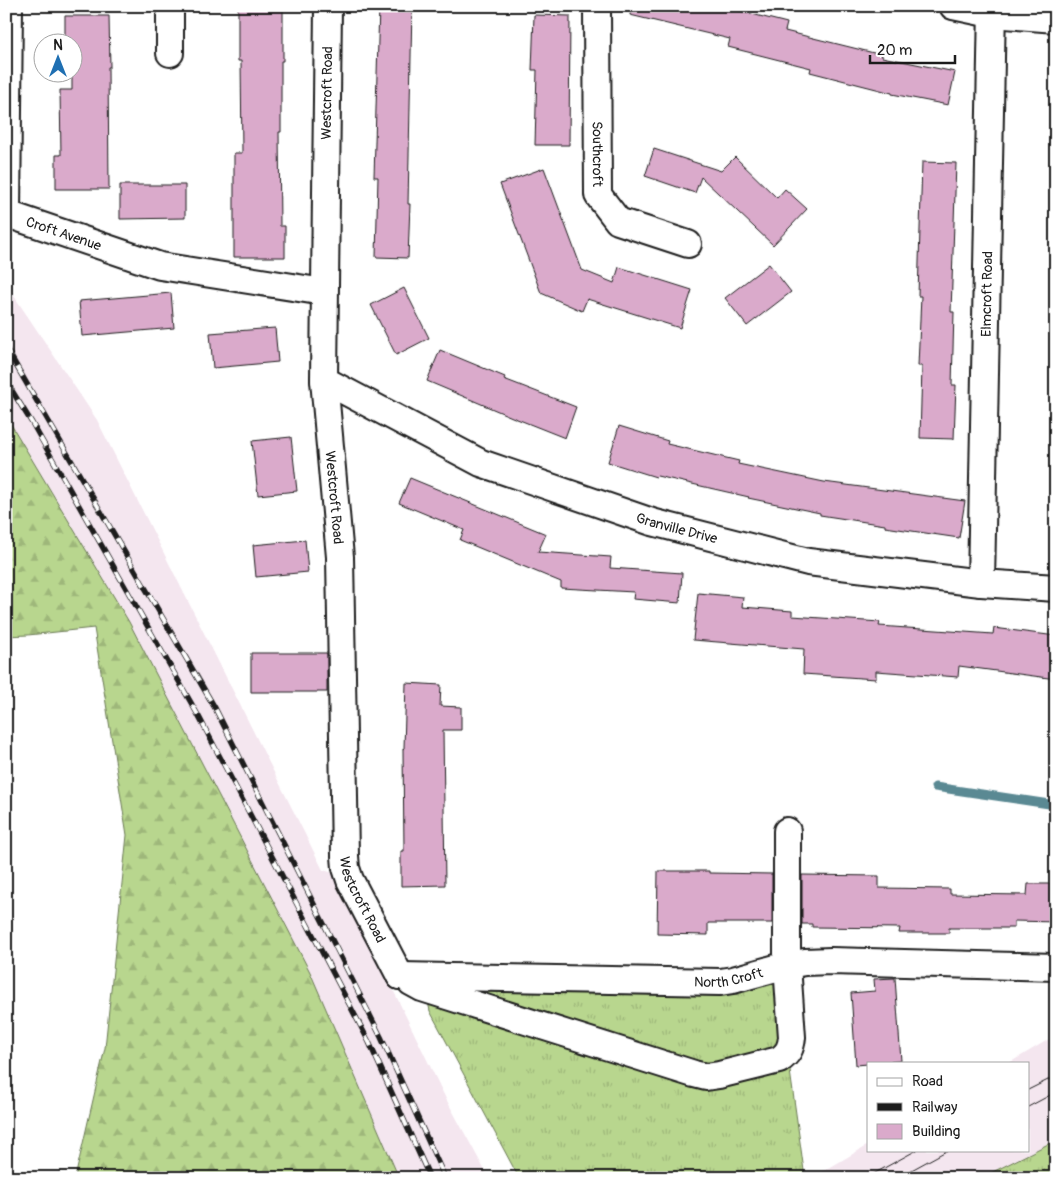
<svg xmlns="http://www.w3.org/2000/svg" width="1062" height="1184" font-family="Pangolin,sans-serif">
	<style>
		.built { fill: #f4e6ef }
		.grass { fill: url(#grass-tufts); stroke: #6a7955 }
		.forest { fill: url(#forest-firs); stroke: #6a7955 }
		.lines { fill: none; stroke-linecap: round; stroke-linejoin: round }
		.stream { stroke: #5a8993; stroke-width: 9 }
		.building { fill: #daaacb; stroke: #1c1c1c }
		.minor-casing { stroke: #1c1c1c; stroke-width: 30 }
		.minor { stroke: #fff; stroke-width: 26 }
		.tram { stroke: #1c1c1c; stroke-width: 1 }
		.rail-casing { stroke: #1c1c1c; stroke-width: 5.5 }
		.rail { stroke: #fff; stroke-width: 4; stroke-dasharray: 11; stroke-linecap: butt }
		.labels { text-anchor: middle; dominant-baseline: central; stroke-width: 4.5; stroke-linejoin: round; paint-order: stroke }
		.street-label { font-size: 14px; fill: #1c1c1c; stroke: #fff }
	</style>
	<defs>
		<pattern id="grass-tufts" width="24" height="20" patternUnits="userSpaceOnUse" patternTransform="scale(1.25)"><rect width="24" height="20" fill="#b8d68e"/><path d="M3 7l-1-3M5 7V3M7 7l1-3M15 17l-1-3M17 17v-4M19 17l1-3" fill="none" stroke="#9eb77a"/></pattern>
		<pattern id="forest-firs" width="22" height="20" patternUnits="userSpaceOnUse" patternTransform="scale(1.25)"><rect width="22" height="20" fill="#b8d68e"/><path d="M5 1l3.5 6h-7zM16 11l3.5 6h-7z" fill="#9eb77a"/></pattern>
	</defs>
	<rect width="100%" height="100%" fill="#fff"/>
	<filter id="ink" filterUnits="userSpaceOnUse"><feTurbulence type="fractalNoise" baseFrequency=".02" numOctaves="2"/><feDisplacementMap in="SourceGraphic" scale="10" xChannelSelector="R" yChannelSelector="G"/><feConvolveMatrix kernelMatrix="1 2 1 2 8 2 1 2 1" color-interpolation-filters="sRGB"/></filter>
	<g filter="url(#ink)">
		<path class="built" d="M6,284L97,420L323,870L337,874L446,1099L489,1178H399L310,972L129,622L6,416Z
			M1056,1035V1140L981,1178H812L868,1145V1150H1028V1063H1009Z"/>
		<path class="grass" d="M777,978L805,1178H519L430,1011L424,984Z
			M1056,1140V1178H981Z"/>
		<path class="forest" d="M6,416L129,622L310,972L399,1178H75L105,1048L127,835L94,628L28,635L6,636Z"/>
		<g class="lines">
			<path class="stream" d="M935,787L1056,805"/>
		</g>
		<path class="building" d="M379,6H412L408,204H410L408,258L376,257L378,177H374Z
			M631,6H720L787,23L785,31L882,55V57L955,72L948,105L892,94V93L810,72L811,68L728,47L730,39L630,15Z
			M238,7H283V61H281V132H279L280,226H285V257H234V153H242L241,61H238Z
			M534,15L570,16L569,145H535L537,70H532Z
			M65,16H109L110,67H108L109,189H56V155H61L60,90H72V42H65Z
			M654,149L721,171L735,157L777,198L785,189L807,209L773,245L701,177L695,193L645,176Z
			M922,162L956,163L951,312H954L952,385H956L954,439L920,438L922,366H918L921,296H918Z
			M544,168L582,270L614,283L619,267L692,290L680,328L587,299L582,311L541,293L500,184Z
			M120,185H185V218L120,219Z
			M769,264L791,292L747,326L725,298Z
			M404,288L429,338L396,355L371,305Z
			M171,293L174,328L82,336L79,301Z
			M275,328L278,362L213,368L210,333Z
			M440,350L505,377L504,379L576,407L565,438L512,417L427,381Z
			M619,426L668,441L667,444L739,461L738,464L824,482L965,501L959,538L885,527V525L820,515V513L748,498L749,497L657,476L656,477L608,462Z
			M291,437L297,491L258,495L252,441Z
			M410,478L546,534L538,552L611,557L610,568L682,573L680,603L633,599L634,592L561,588V582L460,540L464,530L399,503Z
			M305,540L308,572L256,577L253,545Z
			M698,593L743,597L742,607L792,611V616L880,622L879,626L993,634L994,628L1056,636V679L959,666L958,677L876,671V679L803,674L804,649L693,640Z
			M251,653H327V692H251Z
			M406,683L441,685L440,706L461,707V730H443L445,885L401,886V851H404L403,749L404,748Z
			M658,871H709V873L772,874V923H708V935L657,934Z
			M802,875L879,876V888L950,889V894L1027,895L1028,884H1056V922L1014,921V928H949V933H899L900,928L812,927V924H802Z
			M895,978L901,1061L868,1063V1064L856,1065L851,993L875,991L874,979Z"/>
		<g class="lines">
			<defs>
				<g id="minor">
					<path id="s1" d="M9,6L7,214L160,266L324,292"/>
					<path d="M170,6V53"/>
					<path id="s2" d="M328,6L324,380L340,557L345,856L346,868L350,880L400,976"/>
					<path id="s3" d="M597,6L598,195L618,221L688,244"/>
					<path d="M953,6L991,14L1056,19"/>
					<path id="s4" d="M324,380L481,463L652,522L808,562L981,583L1056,588"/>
					<path id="s5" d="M981,583L992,6"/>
					<path id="s6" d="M400,976L720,982L733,980L787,965L805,962L831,961L1056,967"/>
					<path d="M411,982L422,988L694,1074L706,1077L719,1075L779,1060C788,1054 791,1048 792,1037L787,965V831"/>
				</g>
			</defs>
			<use href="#minor" class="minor-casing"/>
			<use href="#minor" class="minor"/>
			<path class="tram" d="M1028,1090L1056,1076
				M1028,1107L1056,1092
				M866,1178L917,1150
				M897,1178L948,1150"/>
			<defs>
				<path id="rail" d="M6,348L215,708L381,1037L445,1178
					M6,381L32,423L198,715L369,1042L430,1178"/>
			</defs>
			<use href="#rail" class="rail-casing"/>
			<use href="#rail" class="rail"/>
		</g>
	</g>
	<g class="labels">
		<g class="street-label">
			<text transform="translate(327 93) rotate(-89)">Westcroft Road</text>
			<text stroke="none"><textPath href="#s3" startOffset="148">Southcroft</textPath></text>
			<text stroke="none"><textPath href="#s1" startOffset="268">Croft Avenue</textPath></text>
			<text stroke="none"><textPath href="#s5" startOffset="289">Elmcroft Road</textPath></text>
			<text stroke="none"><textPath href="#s2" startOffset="492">Westcroft Road</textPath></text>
			<text stroke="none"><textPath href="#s4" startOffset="384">Granville Drive</textPath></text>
			<text stroke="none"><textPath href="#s2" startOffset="898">Westcroft Road</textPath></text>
			<text stroke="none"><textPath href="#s6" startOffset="329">North Croft</textPath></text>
		</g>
	</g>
	<rect width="1062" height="1184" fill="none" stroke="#fff" stroke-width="25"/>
	<rect x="12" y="12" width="1037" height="1159" fill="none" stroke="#1c1c1c" stroke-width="2" filter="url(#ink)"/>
	<rect x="867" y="1062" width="162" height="90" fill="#ffffff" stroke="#a4a4a4"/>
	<rect x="877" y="1078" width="25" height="8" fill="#ffffff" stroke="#a4a4a4"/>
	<text x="912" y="1086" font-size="15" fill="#1c1c1c">Road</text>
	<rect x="877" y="1103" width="25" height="8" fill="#1c1c1c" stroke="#a4a4a4"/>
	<text x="912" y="1112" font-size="15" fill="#1c1c1c">Railway</text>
	<rect x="877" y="1124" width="25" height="15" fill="#daaacb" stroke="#a4a4a4"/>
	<text x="912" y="1136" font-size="15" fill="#1c1c1c">Building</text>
	<g transform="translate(58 58)"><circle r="24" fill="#ffffff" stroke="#a4a4a4"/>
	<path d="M0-4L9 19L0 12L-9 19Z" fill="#1f6fb2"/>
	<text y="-8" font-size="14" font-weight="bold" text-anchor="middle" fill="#1c1c1c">N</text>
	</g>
	<path d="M870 55v8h85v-8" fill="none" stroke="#1c1c1c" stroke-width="2.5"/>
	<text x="877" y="55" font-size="15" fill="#1c1c1c" stroke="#ffffff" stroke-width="4" paint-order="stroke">20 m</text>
</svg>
